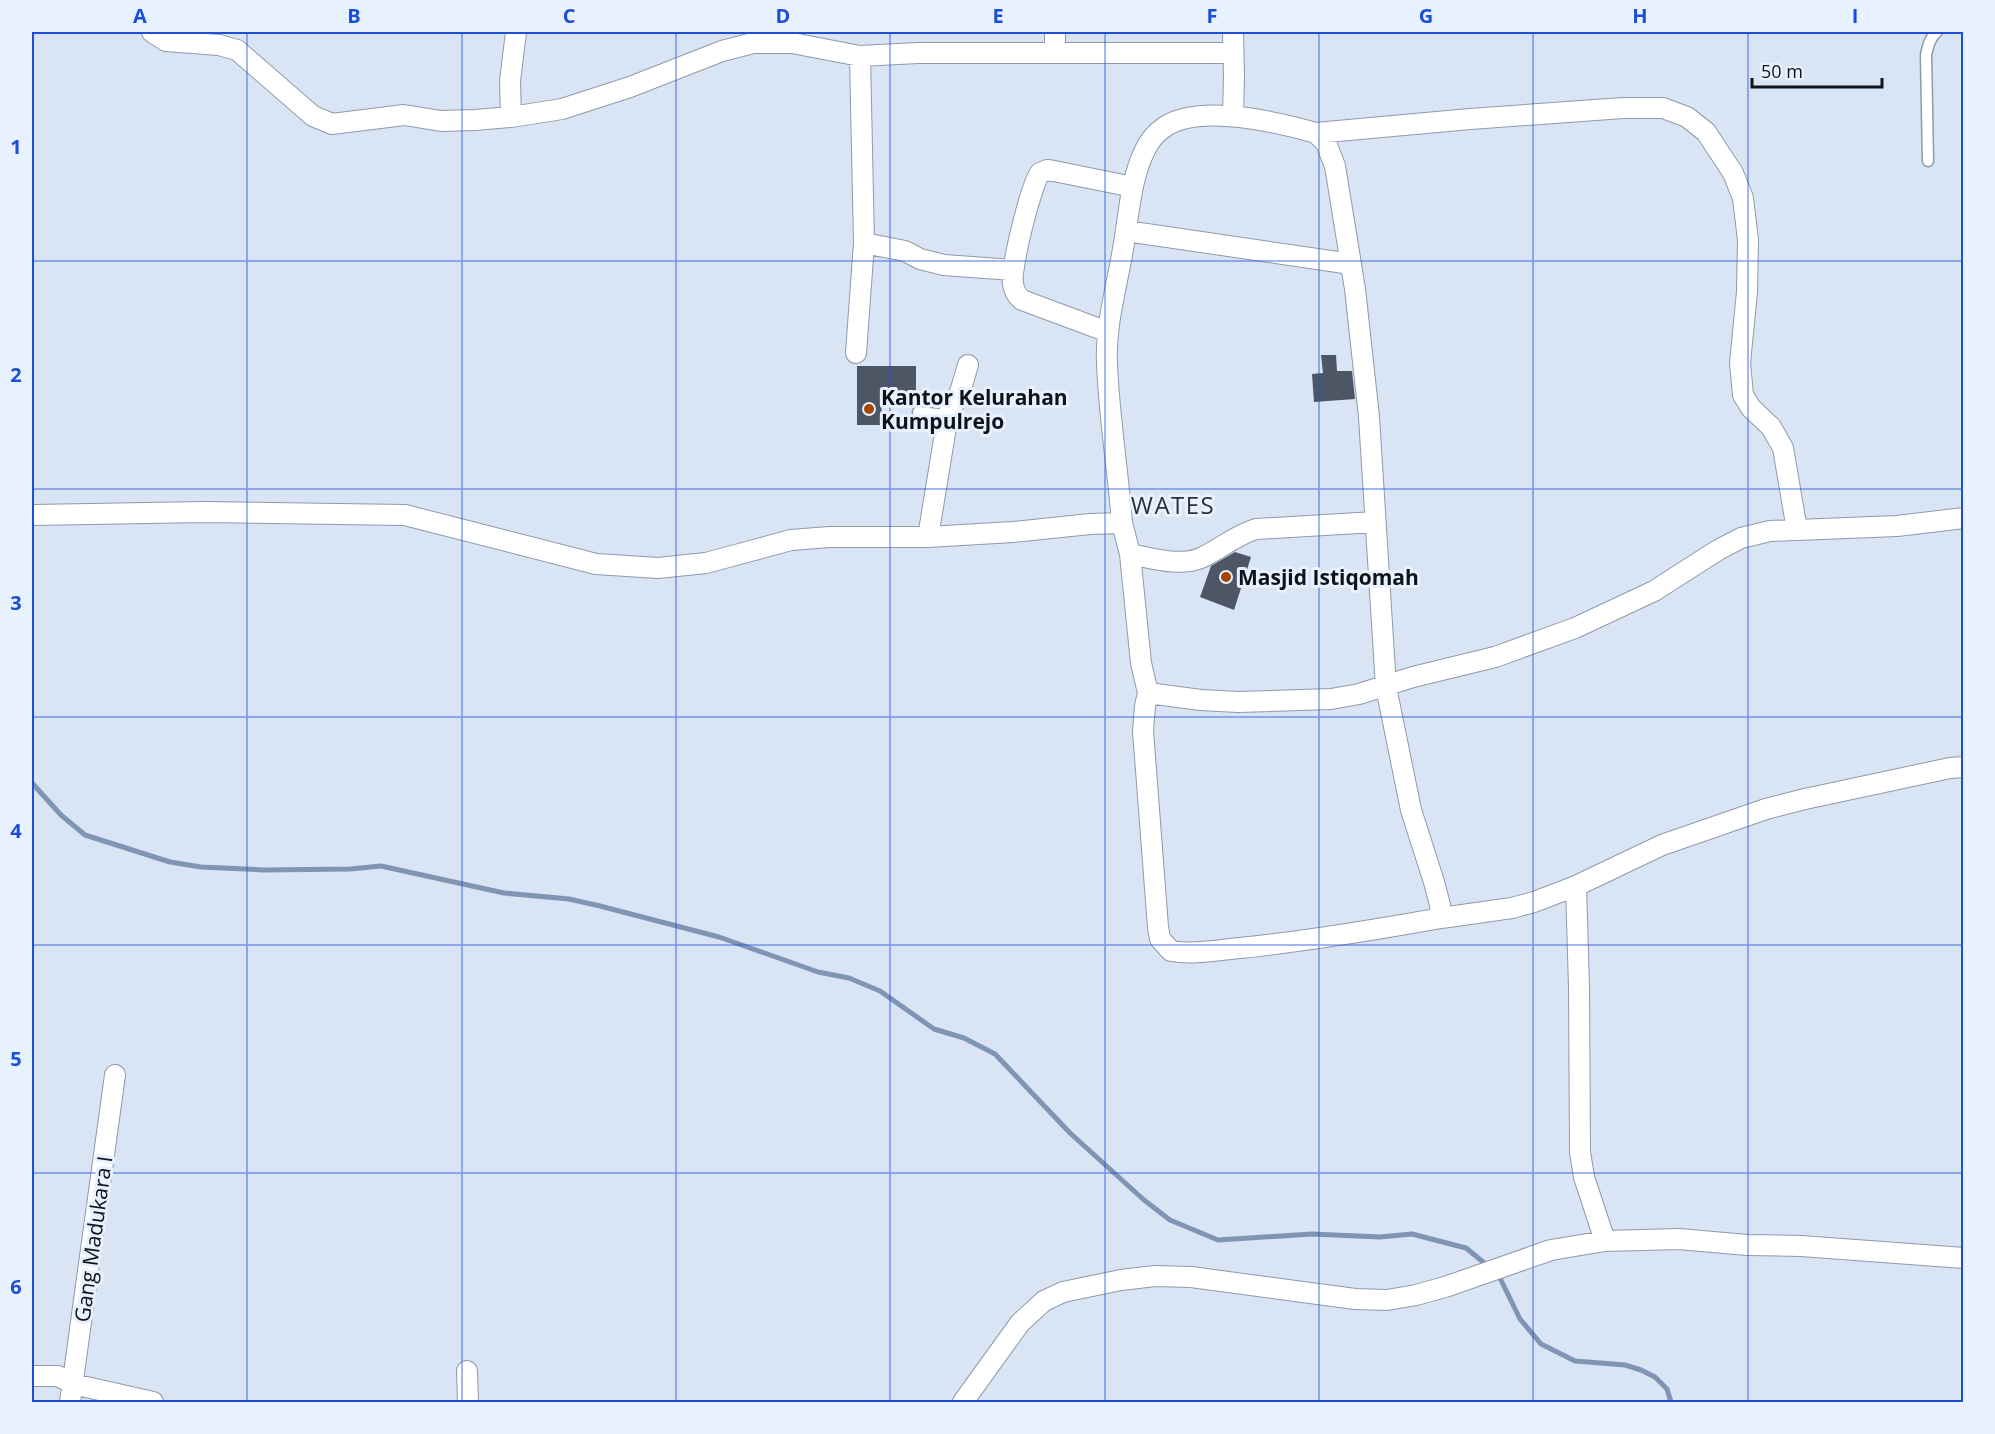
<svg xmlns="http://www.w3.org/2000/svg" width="1995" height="1434" font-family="'Open Sans',sans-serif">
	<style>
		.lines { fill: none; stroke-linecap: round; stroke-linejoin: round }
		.stream { stroke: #8095b4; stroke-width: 5 }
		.building { fill: #4d5664 }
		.service-casing { stroke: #8f9aa9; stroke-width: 13 }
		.minor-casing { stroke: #8f9aa9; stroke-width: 22 }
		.service { stroke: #fff; stroke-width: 10 }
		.minor { stroke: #fff; stroke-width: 20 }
		.grid { fill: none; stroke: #1d4ed8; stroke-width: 1.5; stroke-opacity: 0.55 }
		.poi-dot { fill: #a64403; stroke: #e8f1fe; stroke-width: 2 }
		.labels { text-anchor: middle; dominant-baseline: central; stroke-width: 6; stroke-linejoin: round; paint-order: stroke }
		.poi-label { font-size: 21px; font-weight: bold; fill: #0f1218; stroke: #e8f1fe; text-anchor: start }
		.street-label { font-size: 21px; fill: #0f1218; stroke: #e8f1fe }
		.quarter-label { font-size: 24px; letter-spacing: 1.5px; fill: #29313d; stroke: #e8f1fe }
		.neatline { fill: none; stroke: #1d4ed8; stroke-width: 2 }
		.grid-label { font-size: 20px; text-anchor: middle; font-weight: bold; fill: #1d4ed8 }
	</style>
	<rect width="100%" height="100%" fill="#d9e4f5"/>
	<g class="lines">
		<path class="stream" d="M32,783L61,815L85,835L170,862L201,867L264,870L350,869L381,866L504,893L569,899L600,906L719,937L818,972L849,978L880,991L934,1029L964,1038L995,1054L1070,1133L1144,1200L1170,1220L1218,1240L1312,1234L1380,1237L1412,1234L1466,1248L1488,1266
			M1498,1274L1520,1319L1541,1344L1575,1361L1625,1365L1641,1370L1655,1377L1667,1389L1671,1402"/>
	</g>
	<path class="building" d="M1321,355H1336L1337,371H1352L1355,399L1314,402L1312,374L1323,373Z
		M857,366H916V393H881L882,425H857Z
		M1235,552L1251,557L1234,610L1200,597L1211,566Z"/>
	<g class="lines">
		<defs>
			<path id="service" d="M1928,161L1926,55C1928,46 1930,37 1937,32
				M918,412L948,415"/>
			<path id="minor" d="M152,32L166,41L219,45L237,50L313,116L332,124L404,115L441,121L475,120L511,117
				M516,32L510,81L511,117L562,109L630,87L722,51L753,43H792L860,56L918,53H1233
				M1055,52V32
				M1233,115L1234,76L1233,32
				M1316,133L1470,119L1623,108H1663L1687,117L1706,132L1733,173L1743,198L1748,240L1747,292L1740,363L1743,395L1751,408L1771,427L1783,448L1797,530
				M1126,231L1351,264
				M864,243L905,251L920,259L944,265L1013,270
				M1108,332L1022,300C1017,296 1014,290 1013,284C1010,269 1031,185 1040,173L1047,170L1054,171L1133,187
				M856,353L864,243L860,56
				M32,515L204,512L405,515L596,564L658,568L706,563L791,540L829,537H928L1013,532L1090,524L1122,523L1130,554L1141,663L1148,693L1201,700L1238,702L1331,699L1359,694L1413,677L1495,657L1575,628L1654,591L1718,550L1741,538L1770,531L1897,526L1964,518
				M1122,523C1118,470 1109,417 1107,364C1105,323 1118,283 1124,243C1129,213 1131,178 1145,150C1149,141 1157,132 1166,126C1202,104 1277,122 1316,133L1326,143L1335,166L1355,289L1369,417L1386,687L1411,810L1434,882L1440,905L1441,918C1374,930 1308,941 1240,948C1217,950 1193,955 1171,951L1160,939L1158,927L1143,731L1145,706L1148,693
				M928,537L948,415L960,392L968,365
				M1130,554C1153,558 1178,567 1201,558C1220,549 1236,535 1256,529L1375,522
				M1576,886L1579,987L1580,1152L1584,1177L1605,1241
				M1441,918L1512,908L1534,902L1576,886L1662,845L1766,809L1805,799L1950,768L1964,767
				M467,1371L468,1402
				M32,1376H58L73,1384L153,1402
				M70,1402L115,1075
				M963,1402L1020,1323L1044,1301L1063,1292L1121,1280L1155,1276L1191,1277L1355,1299L1387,1300L1416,1295L1445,1287L1551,1250L1605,1241L1679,1239L1747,1245L1801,1246L1964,1258"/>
		</defs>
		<use href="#service" class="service-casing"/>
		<use href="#minor" class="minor-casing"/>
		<use href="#service" class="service"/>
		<use href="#minor" class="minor"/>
	</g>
	<path class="grid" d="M247,32V1402M462,32V1402M676,32V1402M890,32V1402M1105,32V1402M1319,32V1402M1533,32V1402M1748,32V1402M32,261H1964M32,489H1964M32,717H1964M32,945H1964M32,1173H1964"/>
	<g class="poi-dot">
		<circle cx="869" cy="409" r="6"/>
		<circle cx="1226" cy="577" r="6"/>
	</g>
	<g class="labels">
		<g class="poi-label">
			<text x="881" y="397">Kantor Kelurahan<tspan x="881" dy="24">Kumpulrejo</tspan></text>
			<text x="1238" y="577">Masjid Istiqomah</text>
		</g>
		<g class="street-label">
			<text transform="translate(93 1239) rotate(-82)">Gang Madukara I</text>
		</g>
		<g class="quarter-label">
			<text x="1173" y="504">WATES</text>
		</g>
	</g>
	<rect width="1995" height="1434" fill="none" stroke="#e8f1fe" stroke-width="66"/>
	<path d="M1752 78v9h130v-9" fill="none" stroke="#0f1218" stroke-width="3"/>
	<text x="1761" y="78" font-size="18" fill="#0f1218" stroke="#e8f1fe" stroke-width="4.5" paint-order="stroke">50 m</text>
	<rect x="33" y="33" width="1929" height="1368" class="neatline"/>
	<g class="grid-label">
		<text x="140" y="23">A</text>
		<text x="354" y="23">B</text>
		<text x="569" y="23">C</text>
		<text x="783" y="23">D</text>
		<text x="998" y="23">E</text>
		<text x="1212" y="23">F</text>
		<text x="1426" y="23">G</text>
		<text x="1640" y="23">H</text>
		<text x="1855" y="23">I</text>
		<text x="16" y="154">1</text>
		<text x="16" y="382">2</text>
		<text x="16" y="610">3</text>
		<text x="16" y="838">4</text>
		<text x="16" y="1066">5</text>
		<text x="16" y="1294">6</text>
	</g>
</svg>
